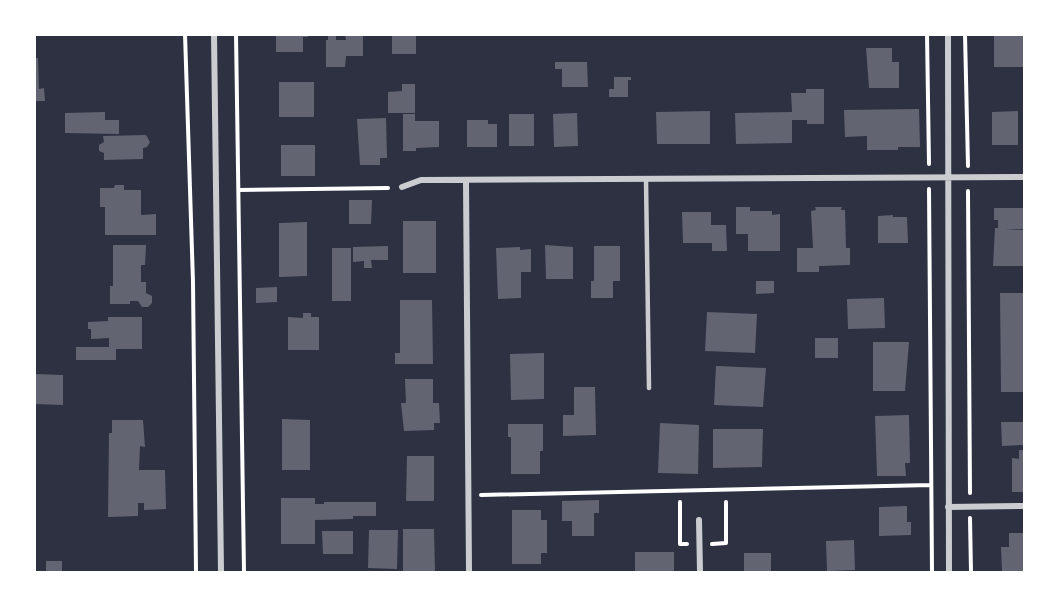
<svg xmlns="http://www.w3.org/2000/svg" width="1059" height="607" font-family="'Roboto Condensed',sans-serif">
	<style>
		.building { fill: #626471 }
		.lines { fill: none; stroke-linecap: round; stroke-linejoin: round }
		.path { stroke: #fff; stroke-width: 4 }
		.service { stroke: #caccd0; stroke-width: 4.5 }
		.minor { stroke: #caccd0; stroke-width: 6 }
	</style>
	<rect width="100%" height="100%" fill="#2d3142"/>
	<path class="building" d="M276,34H308V37H303V52H276Z
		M345,34H363V56H346L345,67H326V40H328V36H336V40H346Z
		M392,34H416V54H392Z
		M994,34H1024V67H994Z
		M866,48H892V62H899V88H869Z
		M34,58H38L39,89L44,88L45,101H34Z
		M555,62H587L588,87H562V69H555Z
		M614,77H631V80H628V97H609V89H614Z
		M279,82H314V117H279Z
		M402,84H415V113H388V92L402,91Z
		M806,89H824V124H807V120H792V143L736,144L735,113L792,112L791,93H806Z
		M919,109L920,147H898V150H867V136L845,137L844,110Z
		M710,111V144H657L656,112Z
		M1018,111V145H992V112Z
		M105,112V120H119V134L65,133V113Z
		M577,113L578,146L554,147L553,114Z
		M403,114H415V121H439V147L416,148V151H403Z
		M509,114H534V146H509Z
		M386,118L387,158H380V165H360L357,119Z
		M467,120H488V124H497V147H467Z
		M146,135L150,142L147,147L143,148V159L104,160V153L99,151V145L104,142L103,136Z
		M281,145H315V176H281Z
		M115,185H124V190H141V215L156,214V235H105V207H100V188H114Z
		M349,200H372L371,224H349Z
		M736,207H750V211H772V215L780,214V251H748V234H736Z
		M815,207H842L841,210H845L846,248H850V265L819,266V272H797V248H813L811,211L816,210Z
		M994,208H1024V229H1005L1024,230V266H993L995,228H998V220H994Z
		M682,212H711V225H726L727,251H712V243H683Z
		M893,215V217H907L908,243H878V216Z
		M403,221H436V273H403Z
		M307,222V276L279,277V223Z
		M113,245H146L145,265H141V282H146V293L152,296V303L148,307H142L138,301H130V304H110V286H113Z
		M545,245L573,247V279H546Z
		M388,246V260H371L372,268H364V261L353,262V247Z
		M594,246H620V281H613V298H591V281H594Z
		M520,247V250L531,249V272H521V298L498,299L496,248Z
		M332,248H351V301H332Z
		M756,281H774V293L756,294Z
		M277,287V302L256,303V288Z
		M1000,293H1024V392H1001Z
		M884,298L885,328L848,329L847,299Z
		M400,300H432L433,364H395V353H400Z
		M707,312L757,314L755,353L705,351Z
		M303,313H311V317H319V350H288V317L303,318Z
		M108,317H142V349H116V360H76V347H109V338L91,339V329H88V322L108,321Z
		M815,338H838V358H815Z
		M873,342H909L905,391H873Z
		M544,353V399L511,400L510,354Z
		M716,366L766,368L763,407L714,405Z
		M34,374L63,375V405L34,404Z
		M405,379H433V403H439L440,423H434V430L404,431L401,403H406Z
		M574,387H595L596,435L563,436V415H574Z
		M909,415L910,463H905L906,476H877L875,416Z
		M282,419L310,420V470H282Z
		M112,420H143L145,447L140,446L139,470H165L166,509L144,510V503H138V516L108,517L109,433H112Z
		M1001,422H1024V445L1002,446Z
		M660,423L699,425L698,474L658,473Z
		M508,424H543V451H540V474H511V437H508Z
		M713,429H763L762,467L713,468Z
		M1019,450H1024V492H1012V458L1019,459Z
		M407,456H434V501H406Z
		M281,498H315V504H324V502H376V516H353V519L315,520V544H281Z
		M599,500V513H594V536H572V521H562V501Z
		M907,506V522H911V535L879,536V507Z
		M512,510H541V520H547V553H541V564H512Z
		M403,529H434L435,572H403Z
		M369,530H398L397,569L368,568Z
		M322,531H353V554H323Z
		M1009,533H1024V572H1002L1001,547H1009Z
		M854,540L855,570L827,571L826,541Z
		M635,552H674V572H635Z
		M744,553H771V572H744Z
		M46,561H62V572H46Z"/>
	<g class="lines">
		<path class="path" d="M185,34L193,282L196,572
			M236,34L244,572
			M927,34L929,164
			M965,34L968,166
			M929,189L932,572
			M239,190L388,188
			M968,191L970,493
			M481,495L931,485
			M680,502V544H687
			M970,518L971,572
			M712,544L726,543V502"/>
		<path class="service" d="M646,180L649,388"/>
		<path class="minor" d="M214,34L221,572
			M948,34L949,572
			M466,181L469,572
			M402,187L421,180L1024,177
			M948,507L1024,506
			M699,520L700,572"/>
	</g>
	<rect width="1059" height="607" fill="none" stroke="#ffffff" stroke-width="72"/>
</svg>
